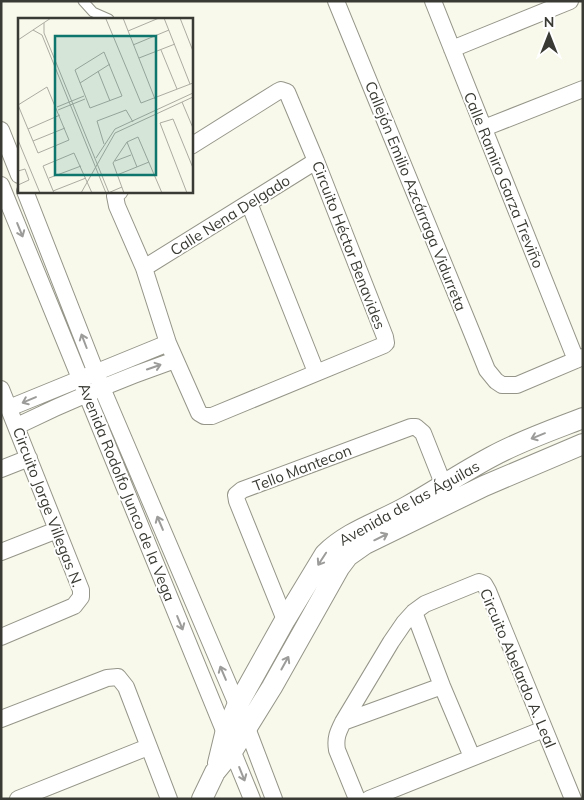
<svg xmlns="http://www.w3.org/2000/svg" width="584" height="800" font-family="Mulish,sans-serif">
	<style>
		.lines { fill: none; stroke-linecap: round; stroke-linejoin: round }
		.service-casing { stroke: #959589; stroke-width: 11 }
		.minor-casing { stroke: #959589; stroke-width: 18 }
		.tertiary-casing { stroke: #959589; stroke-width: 22 }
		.service { stroke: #fff; stroke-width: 9 }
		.minor { stroke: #fff; stroke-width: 16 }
		.tertiary { stroke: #fff; stroke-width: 20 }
		.oneway { stroke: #9c9c9a }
		.labels { text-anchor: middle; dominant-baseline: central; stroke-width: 4; stroke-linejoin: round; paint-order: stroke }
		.street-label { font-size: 15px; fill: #3a3a34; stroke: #fff }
		.inset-road { fill: none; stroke: #acaca2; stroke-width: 1 }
		.view { fill: #0f766e; fill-opacity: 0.15; stroke: #0f766e; stroke-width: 2.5 }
		.inset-edge { fill: none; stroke: #3a3a34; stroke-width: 2.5 }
	</style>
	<rect width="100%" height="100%" fill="#f8f8eb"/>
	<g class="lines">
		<defs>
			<path id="service" d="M83,1L93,12L109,19"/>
			<path id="minor" d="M336,1L470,328L487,370L496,381L502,385H517L583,357
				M433,1L576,360
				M452,49L570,1
				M484,128L583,89
				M1,130L19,175
				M1,185L252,799
				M25,191L102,388L247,728L274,799
				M120,191L115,196L117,206L144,268L168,343L199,413L204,416H212L384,345L386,343L385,337L316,161L287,92L281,90L277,92L191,146
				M249,203L316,372
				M144,268L316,161
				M1,389L81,590V597L74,606L1,637
				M9,408L168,343
				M17,426C68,401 120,379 175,360
				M1,469L29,458
				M1,552L57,530
				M414,612L442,686L472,757
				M285,620L237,501L236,495L242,490L411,427H416L423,433L448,496
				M1,719L107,678L118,677L126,687L169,799
				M343,722L442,686
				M18,799L148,747
				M357,799L337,750C335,738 338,732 343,722L391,642L404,623L414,612L425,604L479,582L484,584L488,591L573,799
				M369,799L544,729"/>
			<path id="tertiary" d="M218,763L225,734L237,706L285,620L325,554C348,531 380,522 408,506C436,490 463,472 491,457C520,441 552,430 583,418
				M202,799L215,772L233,750L272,687L339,568L348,556L365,544L484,486L583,444"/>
		</defs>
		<use href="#service" class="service-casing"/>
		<use href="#minor" class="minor-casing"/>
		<use href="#tertiary" class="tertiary-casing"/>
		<use href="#service" class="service"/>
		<use href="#minor" class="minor"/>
		<use href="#tertiary" class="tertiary"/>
	</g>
	<defs><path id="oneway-shaft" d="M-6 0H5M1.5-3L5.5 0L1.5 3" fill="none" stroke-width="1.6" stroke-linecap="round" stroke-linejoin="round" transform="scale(1.25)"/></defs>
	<g class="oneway">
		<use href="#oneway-shaft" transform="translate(20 230) rotate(68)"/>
		<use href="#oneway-shaft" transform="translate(84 341) rotate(-111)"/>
		<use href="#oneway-shaft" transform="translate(154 367) rotate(-19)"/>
		<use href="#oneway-shaft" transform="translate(29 400) rotate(157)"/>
		<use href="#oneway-shaft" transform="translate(538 436) rotate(158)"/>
		<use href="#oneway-shaft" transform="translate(160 523) rotate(-113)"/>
		<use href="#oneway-shaft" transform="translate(381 537) rotate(-26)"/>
		<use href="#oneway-shaft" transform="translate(322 559) rotate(123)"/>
		<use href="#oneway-shaft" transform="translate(180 623) rotate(68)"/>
		<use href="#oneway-shaft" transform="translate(285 663) rotate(-61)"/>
		<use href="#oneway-shaft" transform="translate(223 673) rotate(-113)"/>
		<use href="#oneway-shaft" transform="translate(242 774) rotate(68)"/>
	</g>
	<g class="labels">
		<g class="street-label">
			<text transform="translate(504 180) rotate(68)">Calle Ramiro Garza Treviño</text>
			<text transform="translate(416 196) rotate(68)">Callejón Emilio Azcárraga Vidurreta</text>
			<text transform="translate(230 215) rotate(-32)">Calle Nena Delgado</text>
			<text transform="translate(349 245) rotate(69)">Circuito Héctor Benavides</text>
			<text transform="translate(302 468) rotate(-21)">Tello Mantecon</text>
			<text transform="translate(127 492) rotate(68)">Avenida Rodolfo Junco de la Vega</text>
			<text transform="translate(409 503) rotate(-29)">Avenida de las Águilas</text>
			<text transform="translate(48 507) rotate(69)">Circuito Jorge Villegas N.</text>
			<text transform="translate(518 668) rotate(67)">Circuito Abelardo A. Leal</text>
		</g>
	</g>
	<g transform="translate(18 18)">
		<rect width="175" height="175" fill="#f8f8eb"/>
		<path class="inset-road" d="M105,0L137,81M146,0L172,66M162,0L175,33M88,1L123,85L175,65M26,5V15L91,175M15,12L24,17L88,175M110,13L141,0M0,22L33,0M115,27L151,12M143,32L159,71M86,34L104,78L72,90L57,52ZM121,40L157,26M80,53L92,83M62,65L92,46M29,69L51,122L20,135L0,87ZM164,84L175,110M39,89L66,78M40,92L67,81M10,111L42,97M0,122L22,175M15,123L47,110M109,124L119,149M86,126L79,103L108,92L115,104M78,140L97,111L175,75M97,143L113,137M0,153L7,151L11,162L0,167M99,157L131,144M31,160L63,148M35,173L68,160M36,175L25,148L56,135L74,175M63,175L97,115L175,79M90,175L104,169M106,175L95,145L109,124L120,119L144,175M169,175L142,105L155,101L175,150"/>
		<path class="view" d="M37,18H138V157H37Z"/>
		<rect width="175" height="175" class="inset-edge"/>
	</g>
	<rect width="584" height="800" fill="none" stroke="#3a3a34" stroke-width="5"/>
	<g transform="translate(549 35)" stroke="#ffffff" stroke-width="4" paint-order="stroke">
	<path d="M0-4L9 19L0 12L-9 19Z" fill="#3a3a34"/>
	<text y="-8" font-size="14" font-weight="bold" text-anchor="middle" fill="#3a3a34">N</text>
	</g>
</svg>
